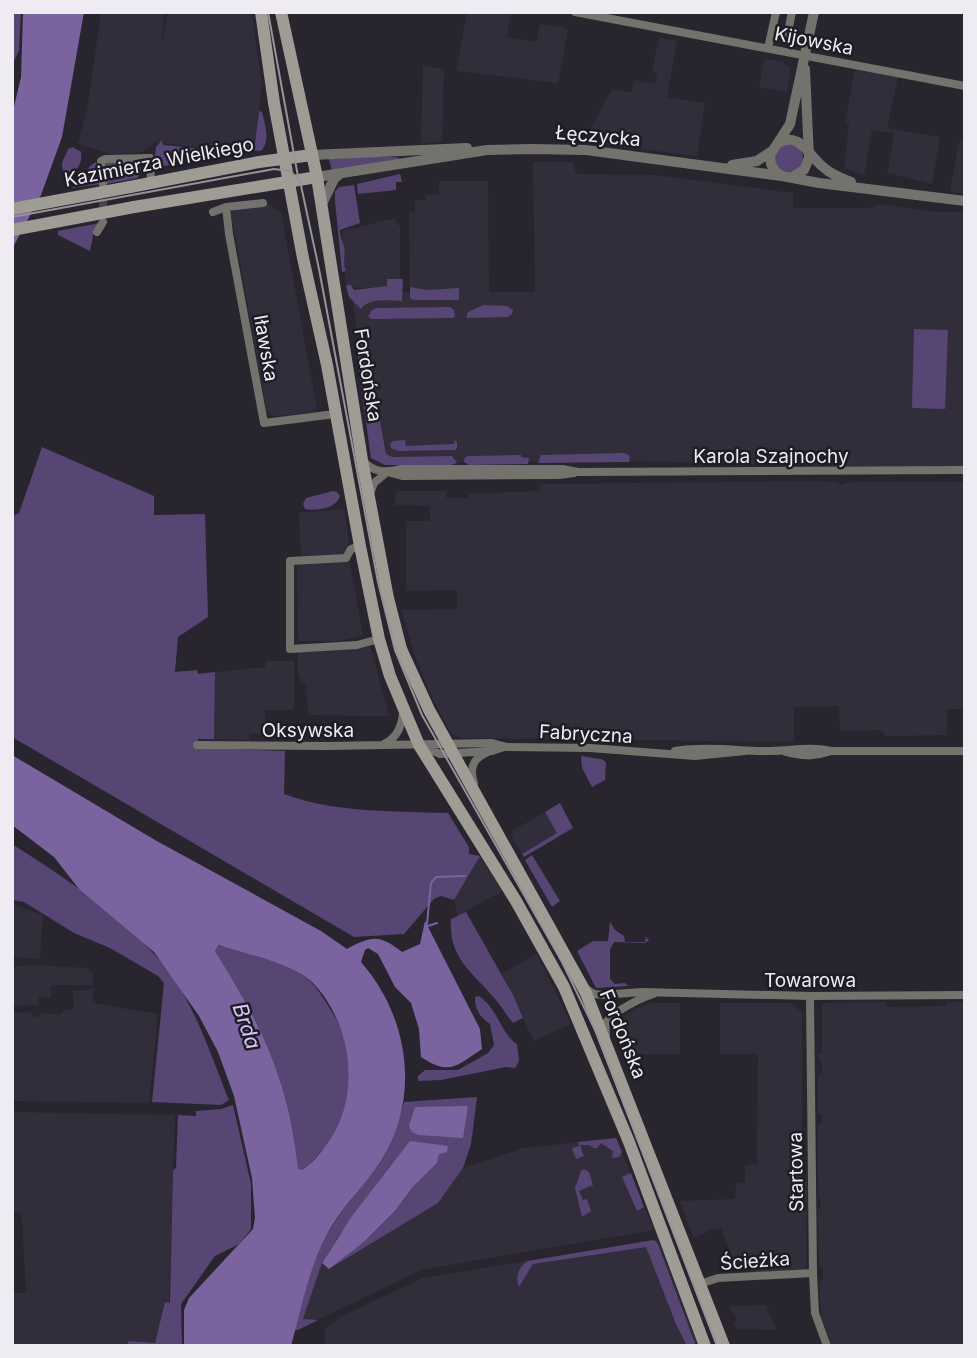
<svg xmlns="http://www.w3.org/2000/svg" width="977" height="1358" font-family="Inter,sans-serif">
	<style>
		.built { fill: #322d3b }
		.green { fill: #574574 }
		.water { fill: #7a639f; fill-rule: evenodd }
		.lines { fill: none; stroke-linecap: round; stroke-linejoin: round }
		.stream { stroke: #7a639f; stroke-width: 2 }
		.minor-tunnel { stroke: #46434b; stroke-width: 8; stroke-dasharray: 8 4; stroke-linecap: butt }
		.minor { stroke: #73726d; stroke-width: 8 }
		.tertiary { stroke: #73726d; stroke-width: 10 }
		.secondary { stroke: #9e9c94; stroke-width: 12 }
		.tram { stroke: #96939a; stroke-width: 2 }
		.secondary-bridge { stroke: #9e9c94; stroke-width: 12 }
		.labels { text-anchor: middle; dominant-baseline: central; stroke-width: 5; stroke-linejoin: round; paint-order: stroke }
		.street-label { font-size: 19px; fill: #eeecf2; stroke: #1e1c24 }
		.water-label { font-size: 21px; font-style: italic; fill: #d8c6fb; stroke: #1e1c24 }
	</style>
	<rect width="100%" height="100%" fill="#28252e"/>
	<path class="built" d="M101,12L164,13L161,48L168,12H251L262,83L255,144H229L227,151L155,142L142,152L111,154L78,144L87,111Z
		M467,12H511L507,37L536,42L540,24L563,27L568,30L558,83L456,71Z
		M659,38L677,41L667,97L705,103L697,156L583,142L612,89L631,92L634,80L655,84L657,73L652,71Z
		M764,59L782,62L791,68L787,92L759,87Z
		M423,65L444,69L442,142L421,143Z
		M855,69L898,77L887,128L940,137L932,184L889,173L887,177L894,133L872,130L864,175L844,168L849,124L845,122Z
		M959,141L965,142V194L950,192Z
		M533,162H573L576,174L656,175L793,193V208H871L880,204L937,212H965V469L628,461L385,463L358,340L352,293L410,292L409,213L415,212V200H426V195H439V181H488L489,292H535Z
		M267,203L281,212L317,409H313V412L279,416L271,415L267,412L231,213L233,209Z
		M394,218L400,227V289L346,287L342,231Z
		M815,481L837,482L840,485L850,482H965V709H947V735L886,736L880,730L840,731L839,706L794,707V742L465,738L455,736L450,732L430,693L415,656L401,610L457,609V590L406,591V521H430V506L395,505L396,491H446V498H469V494L539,491L540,484Z
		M344,509L349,542L345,552L340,557L301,558L299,513Z
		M349,559L363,635L341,641H298L297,565Z
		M370,646L389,716L308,715L306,684L301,683L298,674V652L327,651Z
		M266,661H294V708L292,710H265V734H250L249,740L214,739L215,672L265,667Z
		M545,812L558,833L522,854L511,836L514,834L512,831Z
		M480,856L502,891L458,916L454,900Z
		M12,904L43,915L40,959L12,957Z
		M537,954L571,1024L534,1041L502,974Z
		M30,965L88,968L93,974V985H51V998L39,997L38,1005L12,1006V967Z
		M94,989L93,1001L97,1004L158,1014L149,1103L12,1101V1013L29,1012L37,1018L43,1013L60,1015L64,1010L74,1009L73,991Z
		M886,1002V1007L946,1006L947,1002H965V1346H832L821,1316L819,1284L823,1279V1269L819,1264L818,1209L821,1207V1200L818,1197V1125L823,1122V1115L818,1113V1076L822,1072V1064L816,1054L822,1053V1003Z
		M651,1003H680V1054H622L616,1028L626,1023L622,1017L634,1009Z
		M720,1003H792L802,1013V1181L807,1182L806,1270L755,1273L746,1267H736L721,1228L708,1231L694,1238L680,1201L735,1199L736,1183L745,1182V1165L757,1164L758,1054H720Z
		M12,1112L175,1115L169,1303H165L155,1343L129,1341L126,1346H13L12,1293H26L22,1218L20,1212H13Z
		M616,1138L654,1230L421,1270L318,1320H303L322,1263L329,1269L438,1203L463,1168L524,1148Z
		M657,1239L698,1346H325L324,1330L344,1315L423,1278Z
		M766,1305L776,1330L737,1329L733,1322L737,1321L736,1317L729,1306Z"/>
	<path class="green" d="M12,12H21L19,50L12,66Z
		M259,111L262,112C265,125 271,140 261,151L251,150L164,166H154L156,147L162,140L163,145L226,151L228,145L255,144Z
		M775 158a14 14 0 1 1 28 0a14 14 0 1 1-28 0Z
		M73,147L81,152C83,166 76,172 63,174L62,163L68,149Z
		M368,157H396L401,159L332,171L329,159Z
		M138,161L142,172L137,178L106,184L104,163Z
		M96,162L101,184L72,188L91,165Z
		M400,174L402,182H396V190L358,194L357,184Z
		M354,185L360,223L340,230C340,238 343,240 344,247C346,255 342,262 346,271L342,272L335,201V191L339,187Z
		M100,223L94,231L90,251L58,235V231Z
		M387,279H403L402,301C388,301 370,297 361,309L349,297L346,286L350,284L354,290L387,286Z
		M410,287L427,290L459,288V300H413L410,298Z
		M484,305L507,306L513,310L512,314L508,317L466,318L468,312Z
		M450,307L454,310L455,317L452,318L371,319L368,316L372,310L377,308Z
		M914,329L948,330L945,409L912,408Z
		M358,340L366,344L386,454L392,457L452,456L457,463L451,465H385L371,458L358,366Z
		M405,440L406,446L454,444V440L457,442V448L455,450L398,451L391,448L390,444L393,441Z
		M42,447L154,496V515L205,514L208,617L178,637L175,672L197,670L198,674L215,672L214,739H198L197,748L285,751L284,794C335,813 393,811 448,813L469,847V854L480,856L454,900L441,896L434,899L404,934L354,937L12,737V516L19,513Z
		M624,453L630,456L629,462L538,463L541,455Z
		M521,455V457L529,458L528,464L469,465L464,462L465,457L469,456Z
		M333,491L337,492L340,496C336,509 316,511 305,509L303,504L306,498Z
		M581,756L601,759L606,762L605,780L592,787L582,768Z
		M560,803L573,828L524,857L522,854L557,833L545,812Z
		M12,844C67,879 140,927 176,982C199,1017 213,1061 229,1100L221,1105L152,1102L164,983L158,976L110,948L74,933L24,902L12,900Z
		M532,855L560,901L552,907L525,860Z
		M466,912L513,995L523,1018L513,1023C507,1016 502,1007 496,1000C474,973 448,959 451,919Z
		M610,922L615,930L624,936L625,942H645L646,937L649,940L645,943L614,942L610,950V979L615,984L625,983L628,986L596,988L577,951L593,941H608Z
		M217,945C245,954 290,962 311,982C317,988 322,996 327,1004C331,1011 337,1019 340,1027C357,1064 350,1117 324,1148C317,1156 311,1165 301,1170L298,1168C289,1080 261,1024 215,951Z
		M479,996C498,1009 501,1034 517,1044L519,1061L515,1068L506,1067L441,1080L418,1081V1076L425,1070H458L488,1053L494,1045L490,1024C480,1017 475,1010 475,997Z
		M477,1097L471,1144L463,1168L438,1203L329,1269L363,1243L395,1211L412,1188L437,1163L410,1142L338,1237L322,1263L303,1319L318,1320L298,1330H295C303,1295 312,1258 331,1228C345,1204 365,1185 380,1163C392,1145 398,1123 404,1102Z
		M233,1105L251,1184V1229L239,1244L215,1256L181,1304L182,1346H126L129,1341L155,1343L165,1302L170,1303L173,1170L176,1168L178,1115L196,1116V1111L221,1109Z
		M616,1138L622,1152L619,1157L612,1158L613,1151L601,1143L597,1148H594L589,1145H580L584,1156L576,1159L572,1148L579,1146L578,1142Z
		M584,1169L589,1172L593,1185L579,1191L583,1200L587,1199L591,1211L582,1217L575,1188L581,1171Z
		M631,1173L644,1207L637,1211L622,1177Z
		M654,1240L658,1244L696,1346H687L676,1324L646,1247L533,1264L519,1287C515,1277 518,1267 528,1261Z"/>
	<path class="water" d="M23,12H84L62,137L41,195L12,249V115L21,77Z
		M12,755L155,840L321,931L347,949C372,936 379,934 402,952L420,944L425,921L480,1029L482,1049C456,1066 450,1076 421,1057L419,1029L411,1003L395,987L378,954L368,948L365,950L361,962C409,1017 421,1097 381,1161C366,1185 344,1204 330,1229C309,1265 302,1307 291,1346H184V1310L189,1298L253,1229L255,1218L252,1178L234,1096L218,1052L199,1016L154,952L79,889L54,857L12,825ZM218,945C245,954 292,963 313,983C354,1026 362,1101 324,1148C318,1156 311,1165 301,1170L298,1168C289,1080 261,1024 215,951Z
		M468,1106L463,1138L419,1135L412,1132L409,1126L415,1107Z
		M410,1141L448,1146L447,1152L439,1154L437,1163L412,1188L395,1211L363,1243L329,1269L322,1263L352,1216Z"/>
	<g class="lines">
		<path class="stream" d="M427,924L431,883L436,877L465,876
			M428,926L437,923"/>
		<path class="minor-tunnel" d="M103,187V216"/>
		<path class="minor" d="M575,12L965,86
			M772,35L787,37L792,12
			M768,48L776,12
			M103,184L101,161L105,159L150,158L151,183
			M226,207L229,234L264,423L335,414
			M213,212L226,207L263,203
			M97,232L103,222
			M362,460C374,473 385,473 401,469H562L578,472L965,470
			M391,473L402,476L559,475L574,473
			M370,494L374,483L386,473
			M360,546L351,549L346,558L290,561V649L357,645L379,639
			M384,744C397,738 402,727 403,712
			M197,745L329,746L492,743L507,747L590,748L695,756L745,751
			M422,746L440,754L492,751L504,747
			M675,751C706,746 738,751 770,751C792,751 809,746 831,751H965
			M786,752C801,756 813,757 828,752
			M474,783C469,768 473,758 488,752
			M585,988L594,994L603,995L641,992L810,996L965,995
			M810,996L813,1273L815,1313L827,1346
			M606,1036C606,1033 605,1026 606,1023C612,1012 641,998 653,994
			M700,1284L718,1278L813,1273"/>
		<path class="tertiary" d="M814,12L790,124L770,155L771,164L775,171L782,176L819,183L965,201
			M778,143C799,131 808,154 822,166C830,174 841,178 851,182
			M312,155L467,148
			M732,165L757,161L772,151
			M317,177L487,150L531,149L586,150L782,176
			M792,177L804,170L809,158L805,69
			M322,204L334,179L341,173"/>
		<path class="secondary" d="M261,12L274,103L303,258L327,365L360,546L379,639L390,676L419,745L516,901L564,987L629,1142L705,1346
			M281,12L317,177L362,460L388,598L401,649L429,710L586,993L724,1346
			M130,187L259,162L312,155
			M134,207L317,177"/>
		<path class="tram" d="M268,12L299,182
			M12,217L274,169L290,171L300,181L319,269L378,582L395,650L422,715L562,962L596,1032L717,1346"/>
		<path class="secondary-bridge" d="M12,209L130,187
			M12,230L134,207"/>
	</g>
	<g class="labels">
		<g class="street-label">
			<text transform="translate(814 41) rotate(11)">Kijowska</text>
			<text transform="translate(598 136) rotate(5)">Łęczycka</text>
			<text transform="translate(159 162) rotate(-11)">Kazimierza Wielkiego</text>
			<text transform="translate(266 348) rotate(80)">Iławska</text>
			<text transform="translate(368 375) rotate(81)">Fordońska</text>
			<text x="771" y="456">Karola Szajnochy</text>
			<text x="308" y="730">Oksywska</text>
			<text transform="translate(586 734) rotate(3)">Fabryczna</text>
			<text x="810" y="980">Towarowa</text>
			<text transform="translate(623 1034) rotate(68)">Fordońska</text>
			<text transform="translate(796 1172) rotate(-91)">Startowa</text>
			<text transform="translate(755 1261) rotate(-4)">Ścieżka</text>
		</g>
		<g class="water-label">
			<text transform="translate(247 1026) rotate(71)">Brda</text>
		</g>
	</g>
	<rect width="977" height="1358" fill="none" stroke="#eeecf2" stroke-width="28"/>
</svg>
